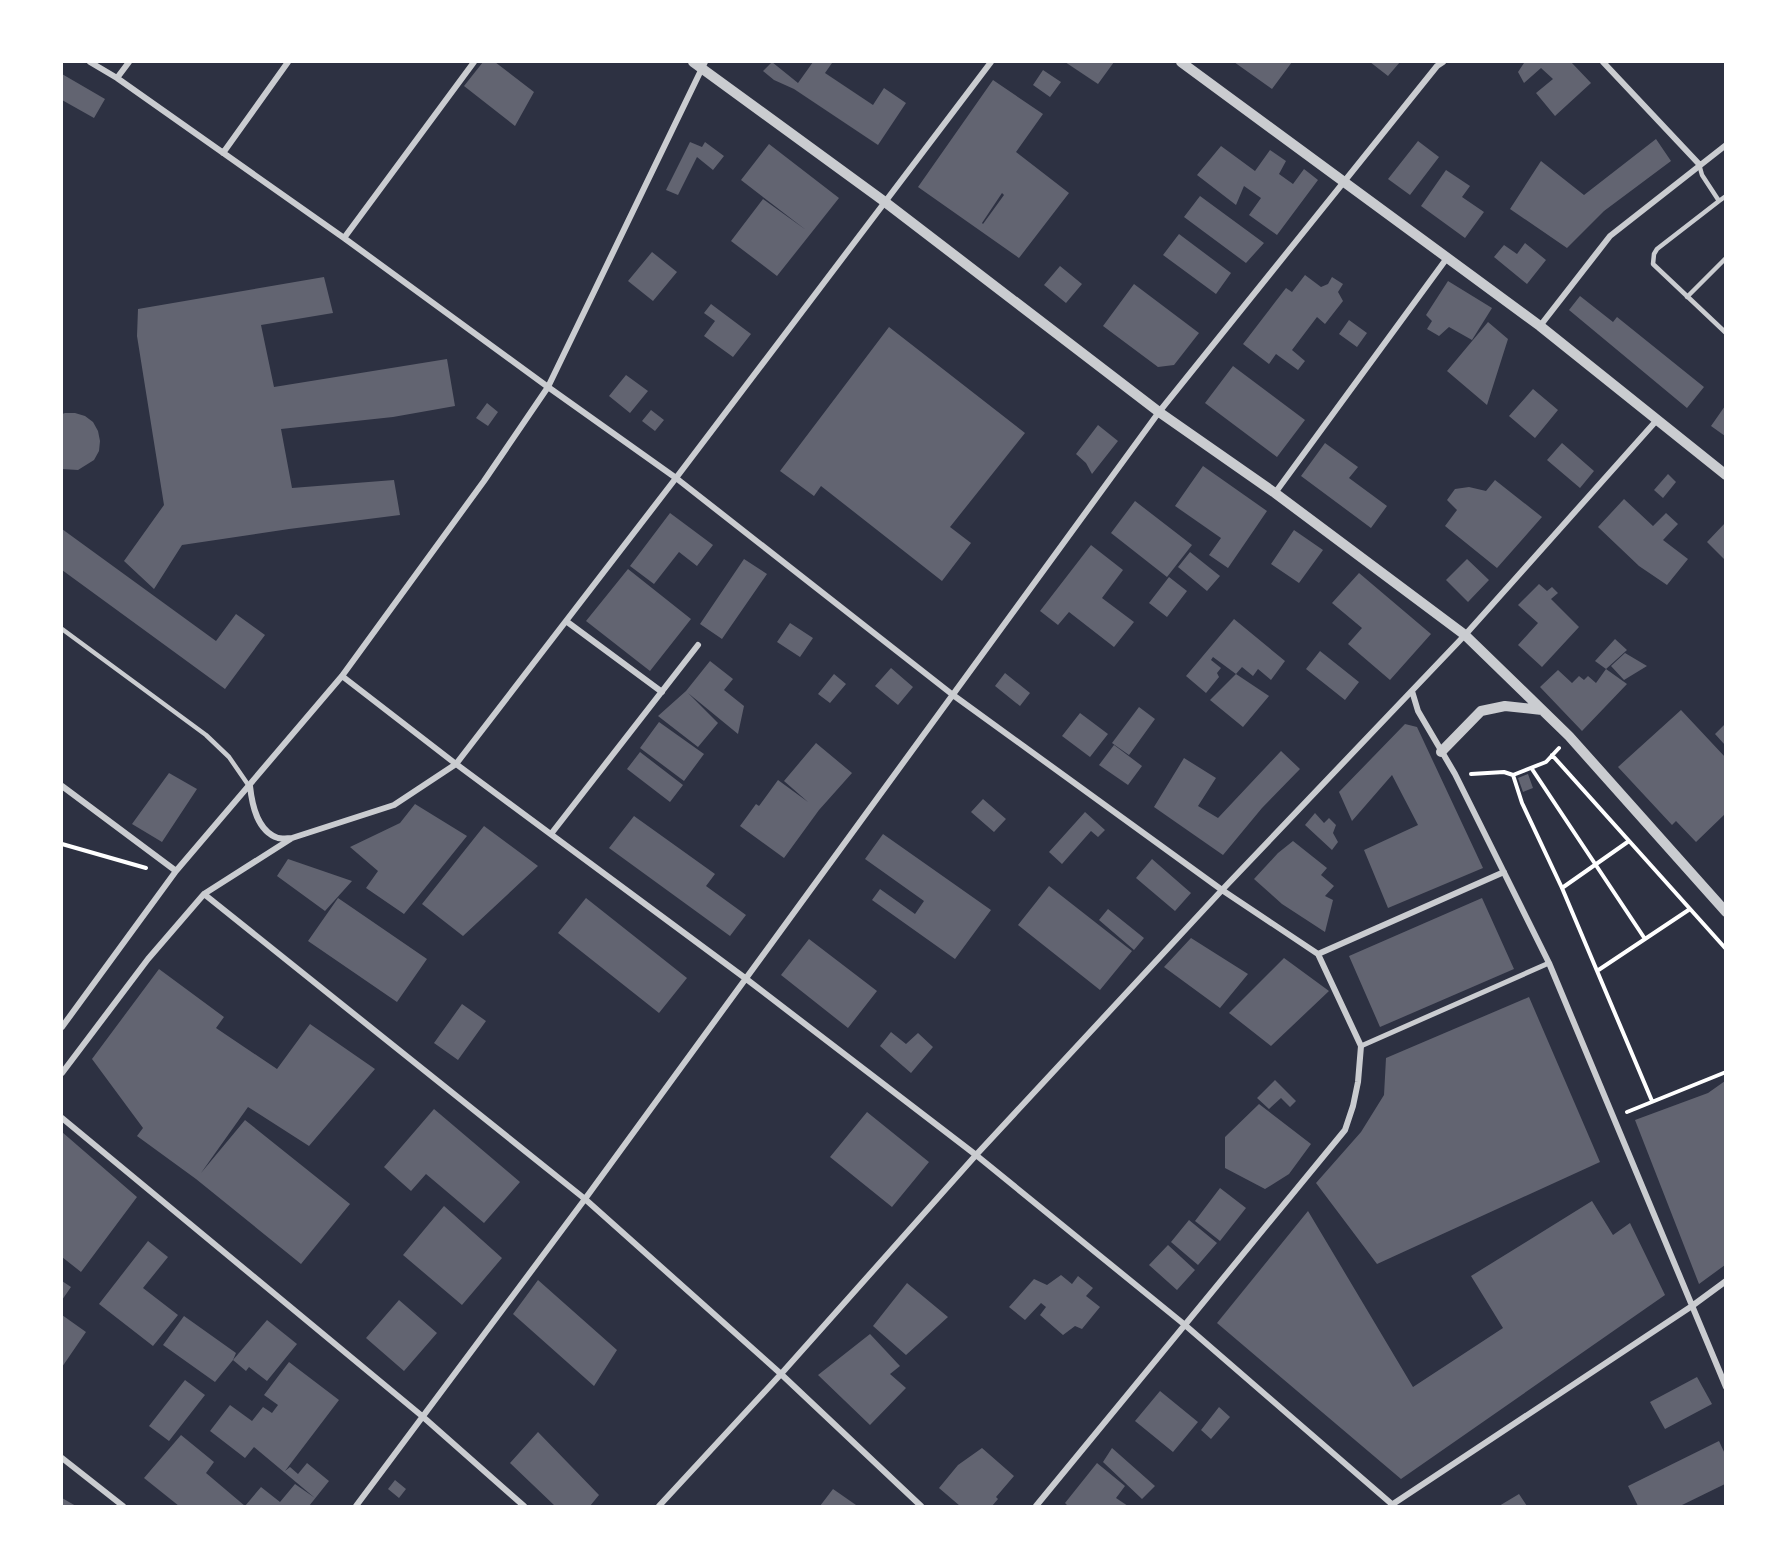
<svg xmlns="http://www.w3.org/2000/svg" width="1787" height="1568" font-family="'Sofia Sans Condensed',sans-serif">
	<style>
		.building { fill: #626471; fill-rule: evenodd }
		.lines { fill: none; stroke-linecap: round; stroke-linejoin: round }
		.path { stroke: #fff; stroke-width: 4 }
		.service { stroke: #caccd0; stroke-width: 4.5 }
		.pedestrian { stroke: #caccd0; stroke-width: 5 }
		.minor { stroke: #caccd0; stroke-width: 6 }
		.tertiary { stroke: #caccd0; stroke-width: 10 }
	</style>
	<rect width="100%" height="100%" fill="#2d3142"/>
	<path class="building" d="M483,62H495L534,92L515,126L464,86Z
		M772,62L798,83L813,62H830L832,63L825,73L873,105L884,88L906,103L878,145L794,89L774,80L763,71Z
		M1065,62H1114L1098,84Z
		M1234,62H1292L1272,89Z
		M1370,62H1400L1388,76Z
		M1523,62H1571L1591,83L1555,116L1536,93L1553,79L1541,68L1524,83L1518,72L1524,63Z
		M1043,70L1061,82L1050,97L1033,85Z
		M62,74L105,99L94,118L62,100Z
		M993,80L1043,114L1016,152L1069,193L1019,258L918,187ZM1002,193L1004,195L983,224L982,223Z
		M1656,139L1671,161L1604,211L1567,248L1510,209L1541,161L1584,195Z
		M1418,141L1439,157L1410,195L1388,179Z
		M690,142L702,147L705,142L724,156L713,170L697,157L678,195L666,190Z
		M769,144L839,198L777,276L731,241L763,199L806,230L741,180Z
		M1221,146L1255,171L1270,150L1286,161L1279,174L1293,184L1304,169L1318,180L1277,235L1249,215L1261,198L1244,186L1236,205L1197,175Z
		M1446,170L1470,186L1462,197L1484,212L1465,238L1421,206Z
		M1200,196L1264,243L1246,263L1184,217Z
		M1179,234L1231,273L1216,294L1163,255Z
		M1525,243L1546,260L1527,284L1494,257L1504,245L1517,254Z
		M652,252L677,272L653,301L628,281Z
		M1060,266L1082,284L1066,303L1044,285Z
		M1305,275L1321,287L1328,284L1332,277L1343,284L1338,292L1343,301L1325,324L1317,317L1292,350L1305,361L1298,370L1276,354L1269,364L1243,344L1286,288L1292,292Z
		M324,277L333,313L261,325L274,387L447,359L455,406L393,417L281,429L292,488L394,480L400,515L289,529L182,545L154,589L124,561L164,505L137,336L138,309Z
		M1448,281L1492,308L1472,340L1449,327L1439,336L1427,329L1432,321L1426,315Z
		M1134,284L1199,333L1174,365L1158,367L1103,326Z
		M1580,296L1613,322L1617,317L1704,387L1687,408L1569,310Z
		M711,304L751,334L733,357L704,336L715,321L704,313Z
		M1349,320L1367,333L1357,347L1339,334Z
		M1488,322L1508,339L1487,405L1447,371Z
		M889,327L1025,433L950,527L971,543L942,581L821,486L814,496L780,471Z
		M1233,366L1305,420L1277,457L1205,403Z
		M626,375L648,391L630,413L609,396Z
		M1533,389L1558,410L1535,438L1509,416Z
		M487,403L498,412L488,426L476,418Z
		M1725,406V436L1711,426Z
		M651,410L664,420L655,431L642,421Z
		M65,413H75L85,416L93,422L98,431L100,441L99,451L94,460L78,470L62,469V414Z
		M1098,425L1118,441L1092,474L1086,463L1076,454Z
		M1325,443L1358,467L1349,478L1387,506L1371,528L1301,476Z
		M1562,443L1594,471L1580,488L1547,460Z
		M1203,466L1267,511L1228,568L1209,555L1221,538L1175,506Z
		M1668,474L1676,482L1663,498L1654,490Z
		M1495,480L1542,517L1497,568L1445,526L1457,510L1447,500L1455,489L1469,487L1486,491Z
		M1624,499L1653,526L1666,513L1678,524L1663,540L1688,559L1667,585L1639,566L1598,527Z
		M1135,501L1192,545L1167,577L1111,533Z
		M670,513L713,545L697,566L679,552L654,584L630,566Z
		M1725,523V560L1707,542Z
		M62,529L216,641L236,614L265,635L225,689L62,570Z
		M1294,530L1323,550L1299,583L1271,564Z
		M1091,545L1123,570L1102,598L1134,622L1114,647L1069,612L1058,625L1040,611Z
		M1190,552L1220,576L1207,591L1178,567Z
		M744,559L767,574L722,639L700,624Z
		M1467,559L1489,580L1468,602L1446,580Z
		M628,569L691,619L650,671L586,621Z
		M1359,573L1431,634L1390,680L1348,644L1362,628L1332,603Z
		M1169,577L1187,591L1167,617L1149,603Z
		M1539,584L1547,591L1552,587L1558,593L1551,599L1579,627L1542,667L1518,645L1538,623L1518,605Z
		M1234,619L1285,661L1271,680L1258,669L1253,676L1242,667L1236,674L1213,657L1211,660L1221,668L1217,673L1219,677L1206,693L1186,676Z
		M790,623L813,638L800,657L777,642Z
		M1615,639L1627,650L1606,669L1595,661Z
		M1320,651L1359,682L1345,700L1306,669Z
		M1625,653L1647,666L1624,680L1611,666Z
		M710,661L733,679L724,690L744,706L738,734L688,693L718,723L698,747L658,716L686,691Z
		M891,668L913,687L898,705L875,686Z
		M1606,669L1627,684L1582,731L1540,687L1558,670L1572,683L1579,676L1584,680L1588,676L1596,683Z
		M1005,673L1030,693L1020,706L995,686Z
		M834,674L846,684L830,703L818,694Z
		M1236,674L1269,696L1243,727L1210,700Z
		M1139,707L1155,719L1129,755L1112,743Z
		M1681,710L1725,757V814L1696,842L1676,821L1672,825L1618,767Z
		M1080,713L1108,734L1090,757L1062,736Z
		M659,722L704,754L684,781L640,748Z
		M1405,724L1417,727L1483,868L1388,908L1364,850L1418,825L1392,775L1352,821L1339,792Z
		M1725,724V745L1715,734Z
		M816,743L852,773L819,810L784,858L740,826L756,804L759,806L778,780L808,802L784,781Z
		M1114,745L1142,766L1128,785L1099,765Z
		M1281,751L1300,769L1262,808L1223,855L1154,807L1184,758L1216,778L1198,806L1218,818Z
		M640,752L683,785L670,802L627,769Z
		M169,773L197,789L162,842L132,824Z
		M1528,774L1533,788L1523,792L1518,778Z
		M983,799L1006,819L994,832L971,812Z
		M415,804L467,836L404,914L366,888L378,871L350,847L400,823Z
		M1085,812L1105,830L1098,837L1091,831L1062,864L1049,852Z
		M1315,813L1324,823L1329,818L1336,825L1333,833L1338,842L1332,850L1305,825Z
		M634,816L715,874L706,886L746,915L730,936L609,848Z
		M484,826L538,866L463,936L422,904Z
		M883,834L991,910L955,959L872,900L880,889L915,914L924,901L865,859Z
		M1293,841L1327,868L1321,875L1334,886L1325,896L1333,900L1325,932L1282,904L1254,879L1278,853Z
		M288,859L352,881L325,911L277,876Z
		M1152,859L1191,893L1175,911L1136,878Z
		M1049,886L1132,951L1100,990L1018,925Z
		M338,898L427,959L397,1002L308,941Z
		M586,898L687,978L659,1013L558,933Z
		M1482,898L1514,969L1380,1027L1349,956Z
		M1108,909L1144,938L1134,950L1099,920Z
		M1191,938L1248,974L1220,1008L1164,967Z
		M809,939L877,991L848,1028L781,975Z
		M1284,958L1329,991L1271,1046L1229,1013Z
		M159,969L224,1017L216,1028L277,1069L310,1024L375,1069L309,1146L248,1107L201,1173L245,1120L350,1204L301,1264L196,1179L137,1136L143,1128L92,1059Z
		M1529,997L1600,1162L1377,1264L1316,1183L1361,1132L1384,1095L1386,1058Z
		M462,1004L486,1021L458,1060L434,1043Z
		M891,1032L906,1044L918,1033L933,1047L911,1073L880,1046Z
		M1275,1080L1296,1101L1290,1107L1281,1098L1269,1109L1257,1098Z
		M1725,1081V1265L1699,1284L1635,1120L1708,1093Z
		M1259,1104L1311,1144L1289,1174L1265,1189L1225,1168V1137Z
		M434,1109L520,1182L484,1223L426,1174L411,1191L384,1167Z
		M867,1112L929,1162L892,1207L830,1157Z
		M62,1132L137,1197L81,1272L62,1257Z
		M1220,1188L1246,1208L1220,1241L1195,1221Z
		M1592,1201L1613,1235L1630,1223L1665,1295L1401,1479L1217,1323L1308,1211L1413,1387L1503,1328L1471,1276Z
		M444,1206L502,1258L462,1305L403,1255Z
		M1189,1220L1217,1243L1198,1265L1171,1242Z
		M148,1241L168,1257L143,1288L178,1315L153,1346L99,1304Z
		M1168,1245L1195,1270L1177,1290L1149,1265Z
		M1061,1275L1072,1284L1078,1276L1093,1288L1086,1296L1100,1307L1082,1329L1075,1326L1063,1335L1040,1315L1046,1307L1041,1303L1025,1320L1009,1307L1034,1279L1047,1285Z
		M538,1280L617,1350L594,1386L513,1314Z
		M62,1281L71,1287L62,1300Z
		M907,1283L948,1317L906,1355L873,1326Z
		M399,1300L437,1333L404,1371L366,1338Z
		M62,1315L86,1332L62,1367Z
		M184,1316L236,1353L233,1360L215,1382L163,1345Z
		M267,1320L297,1344L267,1381L249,1367L246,1371L233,1360Z
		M870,1334L900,1366L890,1374L906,1388L870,1425L818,1375Z
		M289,1362L339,1400L285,1471L290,1467L298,1474L307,1463L329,1481L309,1506H179L144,1478L181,1435L214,1462L206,1473L245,1506L261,1487L280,1502L295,1484L315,1498L254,1447L245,1458L210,1431L230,1405L252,1421L263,1407L272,1413L278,1405L264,1395Z
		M1697,1377L1712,1404L1665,1429L1650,1402Z
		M185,1380L205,1395L169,1441L149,1426Z
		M1160,1391L1198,1422L1173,1452L1135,1421Z
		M1219,1407L1230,1417L1211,1439L1201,1430Z
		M538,1432L599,1495L590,1506H555L510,1463Z
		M1719,1441L1725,1454V1484L1680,1506H1638L1628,1486Z
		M982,1448L1014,1476L996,1497L998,1499L992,1506H960L939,1488L958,1465Z
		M1112,1448L1155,1486L1142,1499L1103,1462Z
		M1097,1463L1125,1486L1116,1498L1128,1506H1068L1065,1503Z
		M395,1480L406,1489L399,1498L388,1489Z
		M833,1489L856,1505L855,1506H820Z
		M1519,1494L1527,1506H1499Z
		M62,1498L76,1506H62Z"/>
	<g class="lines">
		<path class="path" d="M1552,755L1726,949
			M1532,769L1645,939
			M1471,774L1504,772L1513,775L1546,762L1559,748
			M1513,775L1522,803L1562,888L1652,1101
			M62,844L146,868
			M1562,888L1629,841
			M1597,971L1690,909
			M1627,1112L1726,1072"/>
		<path class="service" d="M1699,164L1702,175L1719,201L1726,196
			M1719,201L1657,249L1654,254L1653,264L1726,333
			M1687,297L1726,258
			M62,629L206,735L229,757L249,786"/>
		<path class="pedestrian" d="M1361,1046L1549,963"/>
		<path class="minor" d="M90,62L117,78L344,238L548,387L676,478L953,695L1222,890L1318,954L1361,1046L1358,1082L1353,1106L1345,1130L1036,1506
			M1603,62L1699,164
			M117,78L129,62
			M223,153L288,62
			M344,238L474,62
			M1540,326L1610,236L1726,145
			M1275,493L1447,258
			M566,621L662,692
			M342,676L456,764L745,978L976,1155L1185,1325L1394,1506
			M1412,691L1418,711L1455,774L1549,963L1726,1387
			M62,786L176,871
			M250,786C252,805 257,831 278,838C282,839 288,838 292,838
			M551,834L698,645
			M204,894L585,1199L781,1374L921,1506
			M1318,954L1504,872
			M62,1027L176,871L342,676L484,481L548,387L705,62
			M62,1073L148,959L204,894L292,838L394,805L456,764L676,478L991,62
			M62,1118L422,1416L524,1506
			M62,1458L123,1506
			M1393,1504L1692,1306L1726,1281
			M356,1506L585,1199L1159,412L1437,66L1443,62
			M659,1506L781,1374L976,1155L1222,890L1465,635L1656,421"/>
		<path class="tertiary" d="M693,62L885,202L1159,412L1275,493L1465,635L1569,736L1726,912
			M1181,62L1540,326L1726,475
			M1441,752L1481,711L1505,706L1542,710"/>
	</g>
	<rect width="1787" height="1568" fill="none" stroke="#ffffff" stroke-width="126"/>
</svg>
